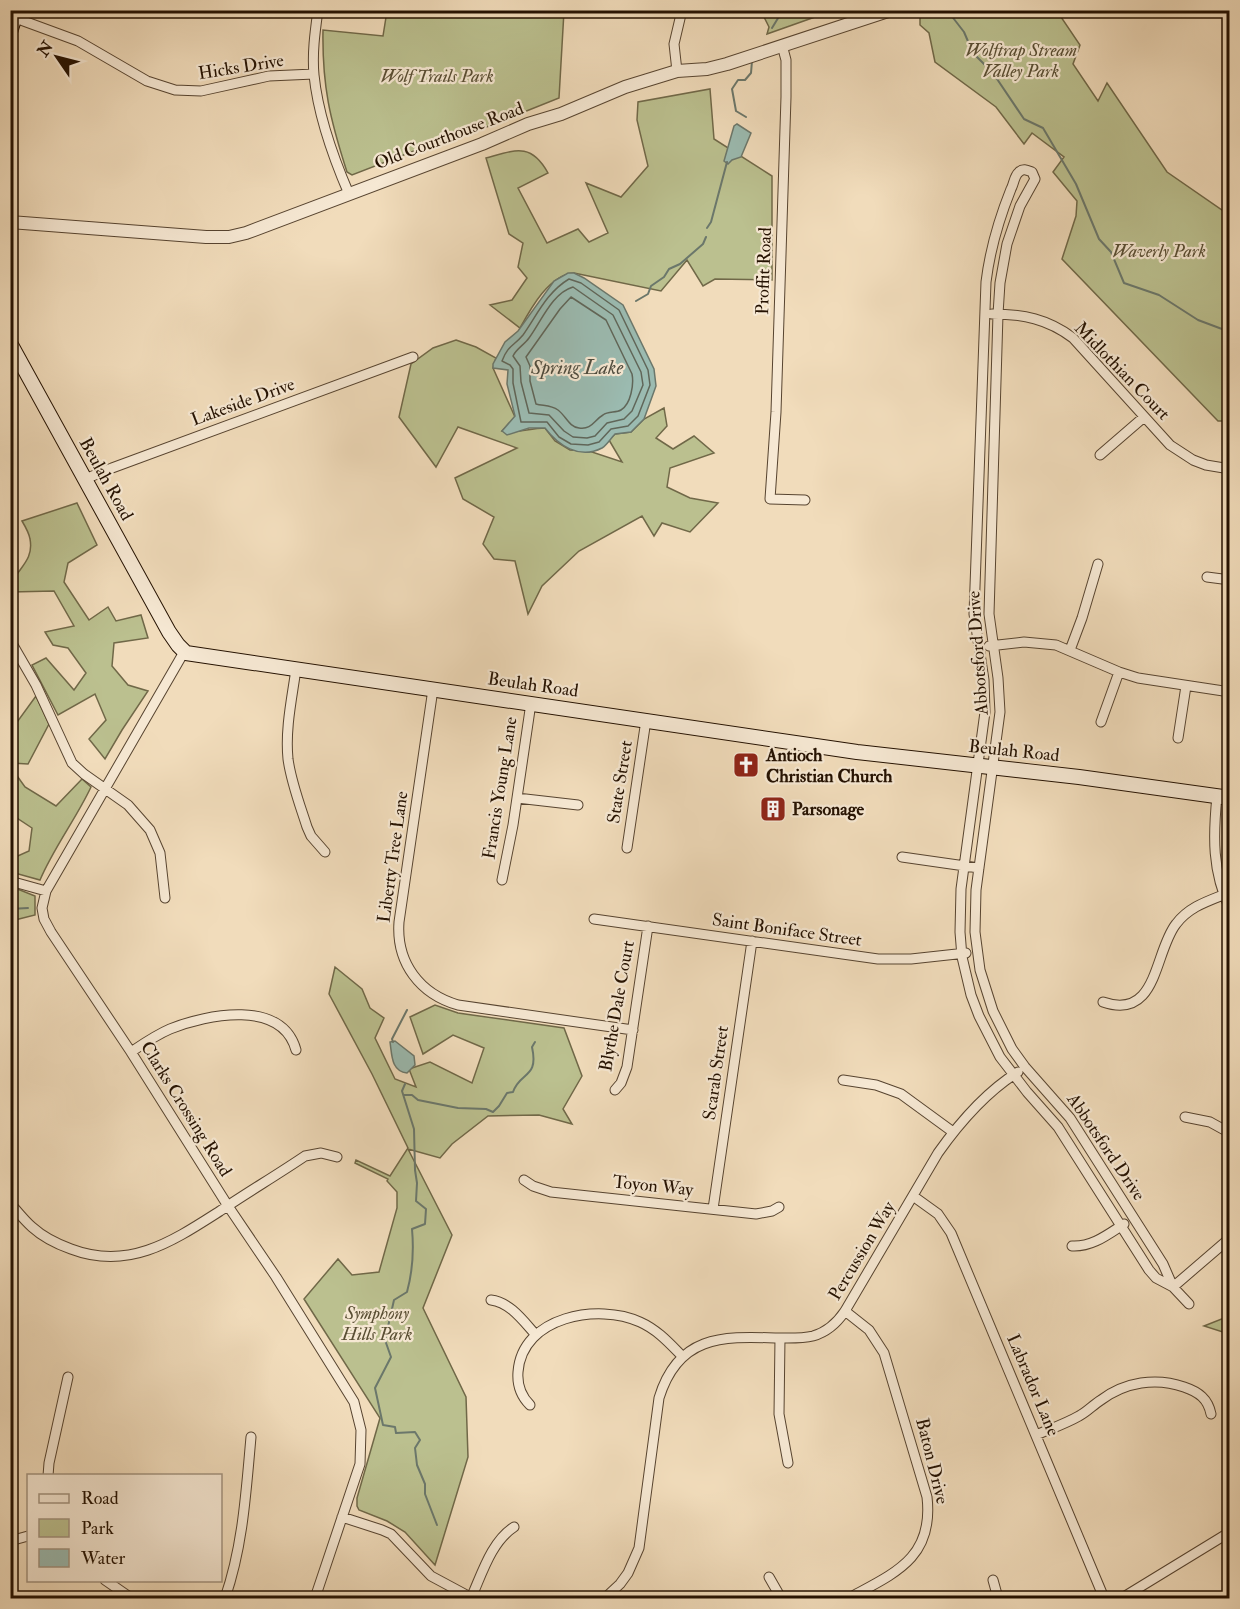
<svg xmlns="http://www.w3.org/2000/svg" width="1240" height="1609" font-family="'IM FELL Double Pica',serif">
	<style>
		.green { fill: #bbc08f; stroke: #706848; stroke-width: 1.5 }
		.water { fill: #9bbbb1; stroke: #6b776b; stroke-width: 1.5 }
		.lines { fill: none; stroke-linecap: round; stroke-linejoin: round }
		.shore { stroke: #606659; stroke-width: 1.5 }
		.stream { stroke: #6b776b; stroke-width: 2 }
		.minor-casing { stroke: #574430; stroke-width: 11 }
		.tertiary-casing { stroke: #574430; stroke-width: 14 }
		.secondary-casing { stroke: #241101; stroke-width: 16 }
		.minor { stroke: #f6e8d3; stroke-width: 9 }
		.tertiary { stroke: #f6e8d3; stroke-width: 12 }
		.secondary { stroke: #f6e8d3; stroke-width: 14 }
		.labels { text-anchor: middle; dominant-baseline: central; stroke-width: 4.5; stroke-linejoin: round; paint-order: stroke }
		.park-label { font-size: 18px; font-style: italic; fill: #594e33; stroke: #f6e8d3 }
		.street-label { font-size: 18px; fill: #241101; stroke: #f6e8d3 }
		.poi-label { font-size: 18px; font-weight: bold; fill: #241101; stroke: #f6e8d3; text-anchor: start }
		.water-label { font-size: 20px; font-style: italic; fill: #4e4c3f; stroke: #f6e8d3 }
	</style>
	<rect width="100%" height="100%" fill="#f1dcbb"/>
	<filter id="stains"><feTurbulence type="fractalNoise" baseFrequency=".00333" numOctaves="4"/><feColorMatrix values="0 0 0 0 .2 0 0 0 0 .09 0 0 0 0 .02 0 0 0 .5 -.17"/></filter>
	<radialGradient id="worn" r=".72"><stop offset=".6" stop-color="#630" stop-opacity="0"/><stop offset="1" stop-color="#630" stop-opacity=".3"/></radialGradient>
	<path class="green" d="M387,11H564L559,98L484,128L419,149L352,175L347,172C330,119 322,86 323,30L383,36Z
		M761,11H832L767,34L769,27Z
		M920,11H1057L1080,45L1073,64L1098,101L1107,83L1167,172L1229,215V421H1218L1062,259L1076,216L1077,201L1053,172L1064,157L1032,133L1024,144L996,107L935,62L929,33L920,25Z
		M710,89L714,139L772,176V280L715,279L703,286L687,260L661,291L574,273C549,275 531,308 520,328L490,305L512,300L527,278L518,267L523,243L509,234L486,158C515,150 531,142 548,173L518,188L547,243L578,229L589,242L608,233L586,183L621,197L648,166L637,120L638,102Z
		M456,340L476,347L496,358L493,368L515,417L502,431C517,434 529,428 545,428L555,441L570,450L589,451L622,462L609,440L615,434L631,432L644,419L664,408L667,426L656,438L673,449L694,436L714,453L670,468L667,487L690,498L718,503L690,532L662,523L654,536L642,516L579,551L542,586L528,614L515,561L494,559L483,544L494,517L463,499L455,478L517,448L458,427L436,467L399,417L411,364L433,348Z
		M77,503L97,545L68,563L64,582L89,620L108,607L116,621L141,615L148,638L114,643L112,666L128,685L148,691L122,730L105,759L89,739L106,720L95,694L58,715L32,665L46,658L74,690L86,673L68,648L53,645L45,632L74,626L54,591L11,592C10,571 35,565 30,539C29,533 25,526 22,521Z
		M36,696L49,724L28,764L11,763V724L15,725Z
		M10,766L25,787L56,806L82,779L91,787C76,819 54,847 40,880L11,872V859L29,851L32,828L11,814Z
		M10,886L35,896V915L11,921Z
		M335,967L362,989L370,1008L384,1018L375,1038L395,1079L416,1087L409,1069L430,1062L472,1083L484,1048L453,1035L423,1054L410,1017L435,1005L458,1013L564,1028L582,1076L563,1109L572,1124L539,1115L488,1116L452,1144L440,1158L408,1149L452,1235L423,1308L466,1397L468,1457L435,1565L405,1532L387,1521L359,1510L357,1506V1498L380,1418L304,1299L338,1259L352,1275L379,1272L397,1208V1192L387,1181L388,1179L355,1163L356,1160L390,1176L408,1148L372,1074L329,994Z
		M1229,1316V1334L1204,1326Z"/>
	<path class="water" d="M737,124L751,133L741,157L732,160L728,164L724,161L734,126Z
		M568,273H574L584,278L623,305L654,369L656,386L644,419L631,432L615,434C611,438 607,445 602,448C579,460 558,445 545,428H529L507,435L502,431L515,416L507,384L508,370L493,368V364L505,342L518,331L554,281Z
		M395,1041L414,1056L415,1065L407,1073C391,1071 392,1055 390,1042Z"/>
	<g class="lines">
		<path class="shore" d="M569,279L581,283L619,310L648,370L650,385L638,416L628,426L611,429L599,442L588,445L571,444L559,437L547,422H521L513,383V369L510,365L502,361C508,345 514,346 523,335C537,315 547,292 569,279Z
			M573,287L613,315L641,372L643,385L632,411L624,419L607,423L595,436L587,438L573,437L564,431L549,415L529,413L521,382L520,366L513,356C516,349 524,345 529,338C541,322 552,293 573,287Z
			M571,297L606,320L632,374C634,384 631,404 621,410C616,413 608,411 603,415C594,420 592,430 579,428C569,427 566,416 558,410C551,405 543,406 536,404L530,381V366L526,357L560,309Z"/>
		<path class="stream" d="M788,10L799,13L801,10
			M947,10L964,32L973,53L993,73L1024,119L1043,128L1076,184L1099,239L1111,252L1124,283L1159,295L1198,320L1230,332
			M772,28L783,10
			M746,117L736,111L732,89L738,80H745L751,73L752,61H755
			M707,228L711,222L727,162
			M636,301L648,294L651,286L664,277L669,269L680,264L703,244L706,237
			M10,909L28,908
			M393,1042L392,1039L407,1010
			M405,1084L402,1091L414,1129L415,1170L417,1183L416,1201L426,1209L425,1224L412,1229C414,1251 413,1270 407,1292L394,1300L385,1340L391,1357L375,1388L383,1425L395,1427L396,1433L415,1432L420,1440L415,1448L417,1465L425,1484V1494L437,1525
			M404,1095H412L418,1100L458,1108L486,1109L493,1112L499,1106L507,1093L513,1092C520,1071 539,1079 532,1047L535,1042"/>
		<defs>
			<path id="minor" d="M318,10C315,32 312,53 314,75C318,115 333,157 349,194
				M10,16L78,41L147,81L175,90L201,91L269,76L314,74
				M782,45L786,60V97L776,412L770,499L805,500
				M677,71L674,44L682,10
				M992,314C1023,314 1048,319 1073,338L1170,445L1193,460L1206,465L1230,469
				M1100,455L1144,417
				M85,479L112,468L413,357
				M1207,577L1230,580
				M10,640L36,685L72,763L84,774L128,805L150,830L160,853L165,898
				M989,646L1024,642L1056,645L1119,672L1138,678L1230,692
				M1070,650L1082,618L1098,564
				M184,652L46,891L42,908L44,919L51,932L131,1052L228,1206L276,1277L354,1402L361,1430L360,1464L315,1598
				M296,669C292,698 285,729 288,759C291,782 300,805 307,827L311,836L325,852
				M433,689L399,922C396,963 420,994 458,1005L633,1030
				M1101,722L1119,672
				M1178,738L1186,686
				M1217,796C1213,836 1212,871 1230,909
				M517,798L578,805
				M627,848L646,720
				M902,857L979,868
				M502,880L513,825L531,703
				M10,881L46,891
				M594,919L878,959H911L966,953
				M1103,1002C1158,1021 1154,952 1176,924C1188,908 1205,902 1223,895
				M131,1052C143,1044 156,1035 170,1029C207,1014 282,999 296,1050
				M843,1080L876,1085L901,1094L953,1132
				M615,1090L621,1083L627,1067L648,926
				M1185,1117L1210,1122L1230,1133
				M524,1180L533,1186L551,1192L756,1214L772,1211L779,1207
				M913,1196L938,1214L951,1233L1104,1598
				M10,1203C17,1211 24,1220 32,1227C43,1237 57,1244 71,1249C129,1271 173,1241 220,1211C248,1192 277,1175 305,1156L321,1153L337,1157
				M713,1209L752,941
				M1072,1246C1092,1247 1107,1235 1124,1224
				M1173,1287L1156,1278L1149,1270L1058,1127L1027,1092L1000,1057L979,1016L971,995L962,957L960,932L961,889L985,712L984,680L974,614L986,282C990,249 999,219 1011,189C1014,184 1014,176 1019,172C1023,168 1027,170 1032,172L1035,179L1020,206L1007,244L1000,283L998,314L989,614L998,678L1000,712L976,890L975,932L980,970L993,1011L1012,1049L1025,1067L1070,1118L1163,1264L1173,1287L1189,1304
				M1173,1287L1230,1238
				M491,1300C510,1302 524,1322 536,1335
				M845,1311L869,1330L884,1353L927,1497C934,1558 895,1573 849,1598
				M780,1338L779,1414L788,1463
				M530,1405C521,1396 517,1385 518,1372C522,1316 599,1303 640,1322C658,1330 670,1344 683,1357
				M1036,1435C1050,1429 1065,1424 1079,1416C1087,1412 1093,1405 1101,1400C1125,1382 1156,1377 1184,1387C1199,1392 1208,1399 1211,1414
				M48,1476L49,1463L68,1377
				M342,1517L382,1530L391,1534L431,1576L472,1598
				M10,1541L28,1536
				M769,1577L781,1598
				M105,1580L131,1598
				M993,1580L998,1598
				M225,1598C243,1546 246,1492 251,1437
				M471,1598C482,1574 491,1542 514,1527
				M605,1598L620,1584L628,1573L639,1548L659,1398C678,1336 721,1336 775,1338C787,1338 801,1339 813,1336C827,1332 837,1323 845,1311L938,1153C960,1122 986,1092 1018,1072
				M1122,1598L1230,1532"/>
			<path id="tertiary" d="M10,222L206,237H229L246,233L482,144L528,124L561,114L625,87L677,71L707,69L727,64L891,10"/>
			<path id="secondary" d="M10,32L17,10
				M10,343L169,632L178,645L186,653L857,752L1079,777L1230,798"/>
		</defs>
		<use href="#minor" class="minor-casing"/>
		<use href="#tertiary" class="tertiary-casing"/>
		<use href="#secondary" class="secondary-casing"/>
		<use href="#minor" class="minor"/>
		<use href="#tertiary" class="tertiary"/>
		<use href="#secondary" class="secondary"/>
	</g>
	<defs>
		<symbol id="church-square" viewBox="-11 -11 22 22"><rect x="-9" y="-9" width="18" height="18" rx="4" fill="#8f2418" stroke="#f6e8d3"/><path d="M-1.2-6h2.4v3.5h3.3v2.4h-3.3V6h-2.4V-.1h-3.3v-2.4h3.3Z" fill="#fff"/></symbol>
		<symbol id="building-square" viewBox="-11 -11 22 22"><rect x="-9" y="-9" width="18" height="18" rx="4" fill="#8f2418" stroke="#f6e8d3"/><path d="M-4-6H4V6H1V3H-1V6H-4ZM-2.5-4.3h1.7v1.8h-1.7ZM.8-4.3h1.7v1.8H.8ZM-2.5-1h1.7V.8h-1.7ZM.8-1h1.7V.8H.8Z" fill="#fff"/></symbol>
	</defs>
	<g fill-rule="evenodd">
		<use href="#church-square" x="731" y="750" width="30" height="30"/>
		<use href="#building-square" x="758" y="794" width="30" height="30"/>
	</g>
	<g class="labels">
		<g class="park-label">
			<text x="1021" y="50">Wolftrap Stream<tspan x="1021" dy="21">Valley Park</tspan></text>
			<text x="437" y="76">Wolf Trails Park</text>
			<text x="1159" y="251">Waverly Park</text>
			<text x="377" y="1313">Symphony<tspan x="377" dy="21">Hills Park</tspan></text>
		</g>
		<g class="street-label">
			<text transform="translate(241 67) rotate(-9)">Hicks Drive</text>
			<text transform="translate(449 136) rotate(-21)">Old Courthouse Road</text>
			<text transform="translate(764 271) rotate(-88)">Proffit Road</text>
			<text transform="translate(1122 371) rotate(46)">Midlothian Court</text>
			<text transform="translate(243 402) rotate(-20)">Lakeside Drive</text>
			<text transform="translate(106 479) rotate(61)">Beulah Road</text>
			<text transform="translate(978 653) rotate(-94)">Abbotsford Drive</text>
			<text transform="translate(533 685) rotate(8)">Beulah Road</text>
			<text transform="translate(1014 751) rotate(6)">Beulah Road</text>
			<text transform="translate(620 782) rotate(-81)">State Street</text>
			<text transform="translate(500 788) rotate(-81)">Francis Young Lane</text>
			<text transform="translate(393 857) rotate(-82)">Liberty Tree Lane</text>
			<text transform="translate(787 930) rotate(8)">Saint Boniface Street</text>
			<text transform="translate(617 1006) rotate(-80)">Blythe Dale Court</text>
			<text transform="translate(716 1073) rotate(-82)">Scarab Street</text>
			<text transform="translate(186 1109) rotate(58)">Clarks Crossing Road</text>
			<text transform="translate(1106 1147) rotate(56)">Abbotsford Drive</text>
			<text transform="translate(653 1186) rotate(6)">Toyon Way</text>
			<text transform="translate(862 1251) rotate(-59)">Percussion Way</text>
			<text transform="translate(1033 1385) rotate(67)">Labrador Lane</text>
			<text transform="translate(932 1461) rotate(76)">Baton Drive</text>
		</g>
		<g class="poi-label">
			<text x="766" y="755">Antioch<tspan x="766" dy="21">Christian Church</tspan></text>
			<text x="792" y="809">Parsonage</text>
		</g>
		<g class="water-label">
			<text x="577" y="367">Spring Lake</text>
		</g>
	</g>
	<rect width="1240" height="1609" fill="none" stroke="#f1dcbb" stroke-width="36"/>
	<rect x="12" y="12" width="1216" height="1585" fill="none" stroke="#241101" stroke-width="3"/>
	<rect x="18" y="18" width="1204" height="1573" fill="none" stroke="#241101" stroke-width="1.5"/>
	<rect x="27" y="1474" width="195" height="108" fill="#f6e8d3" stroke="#a2927f" stroke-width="1.5"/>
	<rect x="39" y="1494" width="30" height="9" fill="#f6e8d3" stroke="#a2927f" stroke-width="1.5"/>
	<text x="81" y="1504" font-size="18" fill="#241101">Road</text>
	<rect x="39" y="1519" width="30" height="18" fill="#bbc08f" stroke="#a2927f" stroke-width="1.5"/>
	<text x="81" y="1534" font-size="18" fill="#241101">Park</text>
	<rect x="39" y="1549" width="30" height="18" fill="#9bbbb1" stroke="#a2927f" stroke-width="1.5"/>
	<text x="81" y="1564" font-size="18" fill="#241101">Water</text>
	<g transform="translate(57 57) rotate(305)" stroke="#f6e8d3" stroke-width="4.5" paint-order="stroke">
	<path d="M0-4.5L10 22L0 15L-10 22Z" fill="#241101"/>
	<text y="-9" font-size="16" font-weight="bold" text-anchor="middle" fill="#241101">N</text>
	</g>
	<rect width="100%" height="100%" filter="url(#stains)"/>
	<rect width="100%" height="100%" fill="url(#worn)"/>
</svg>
